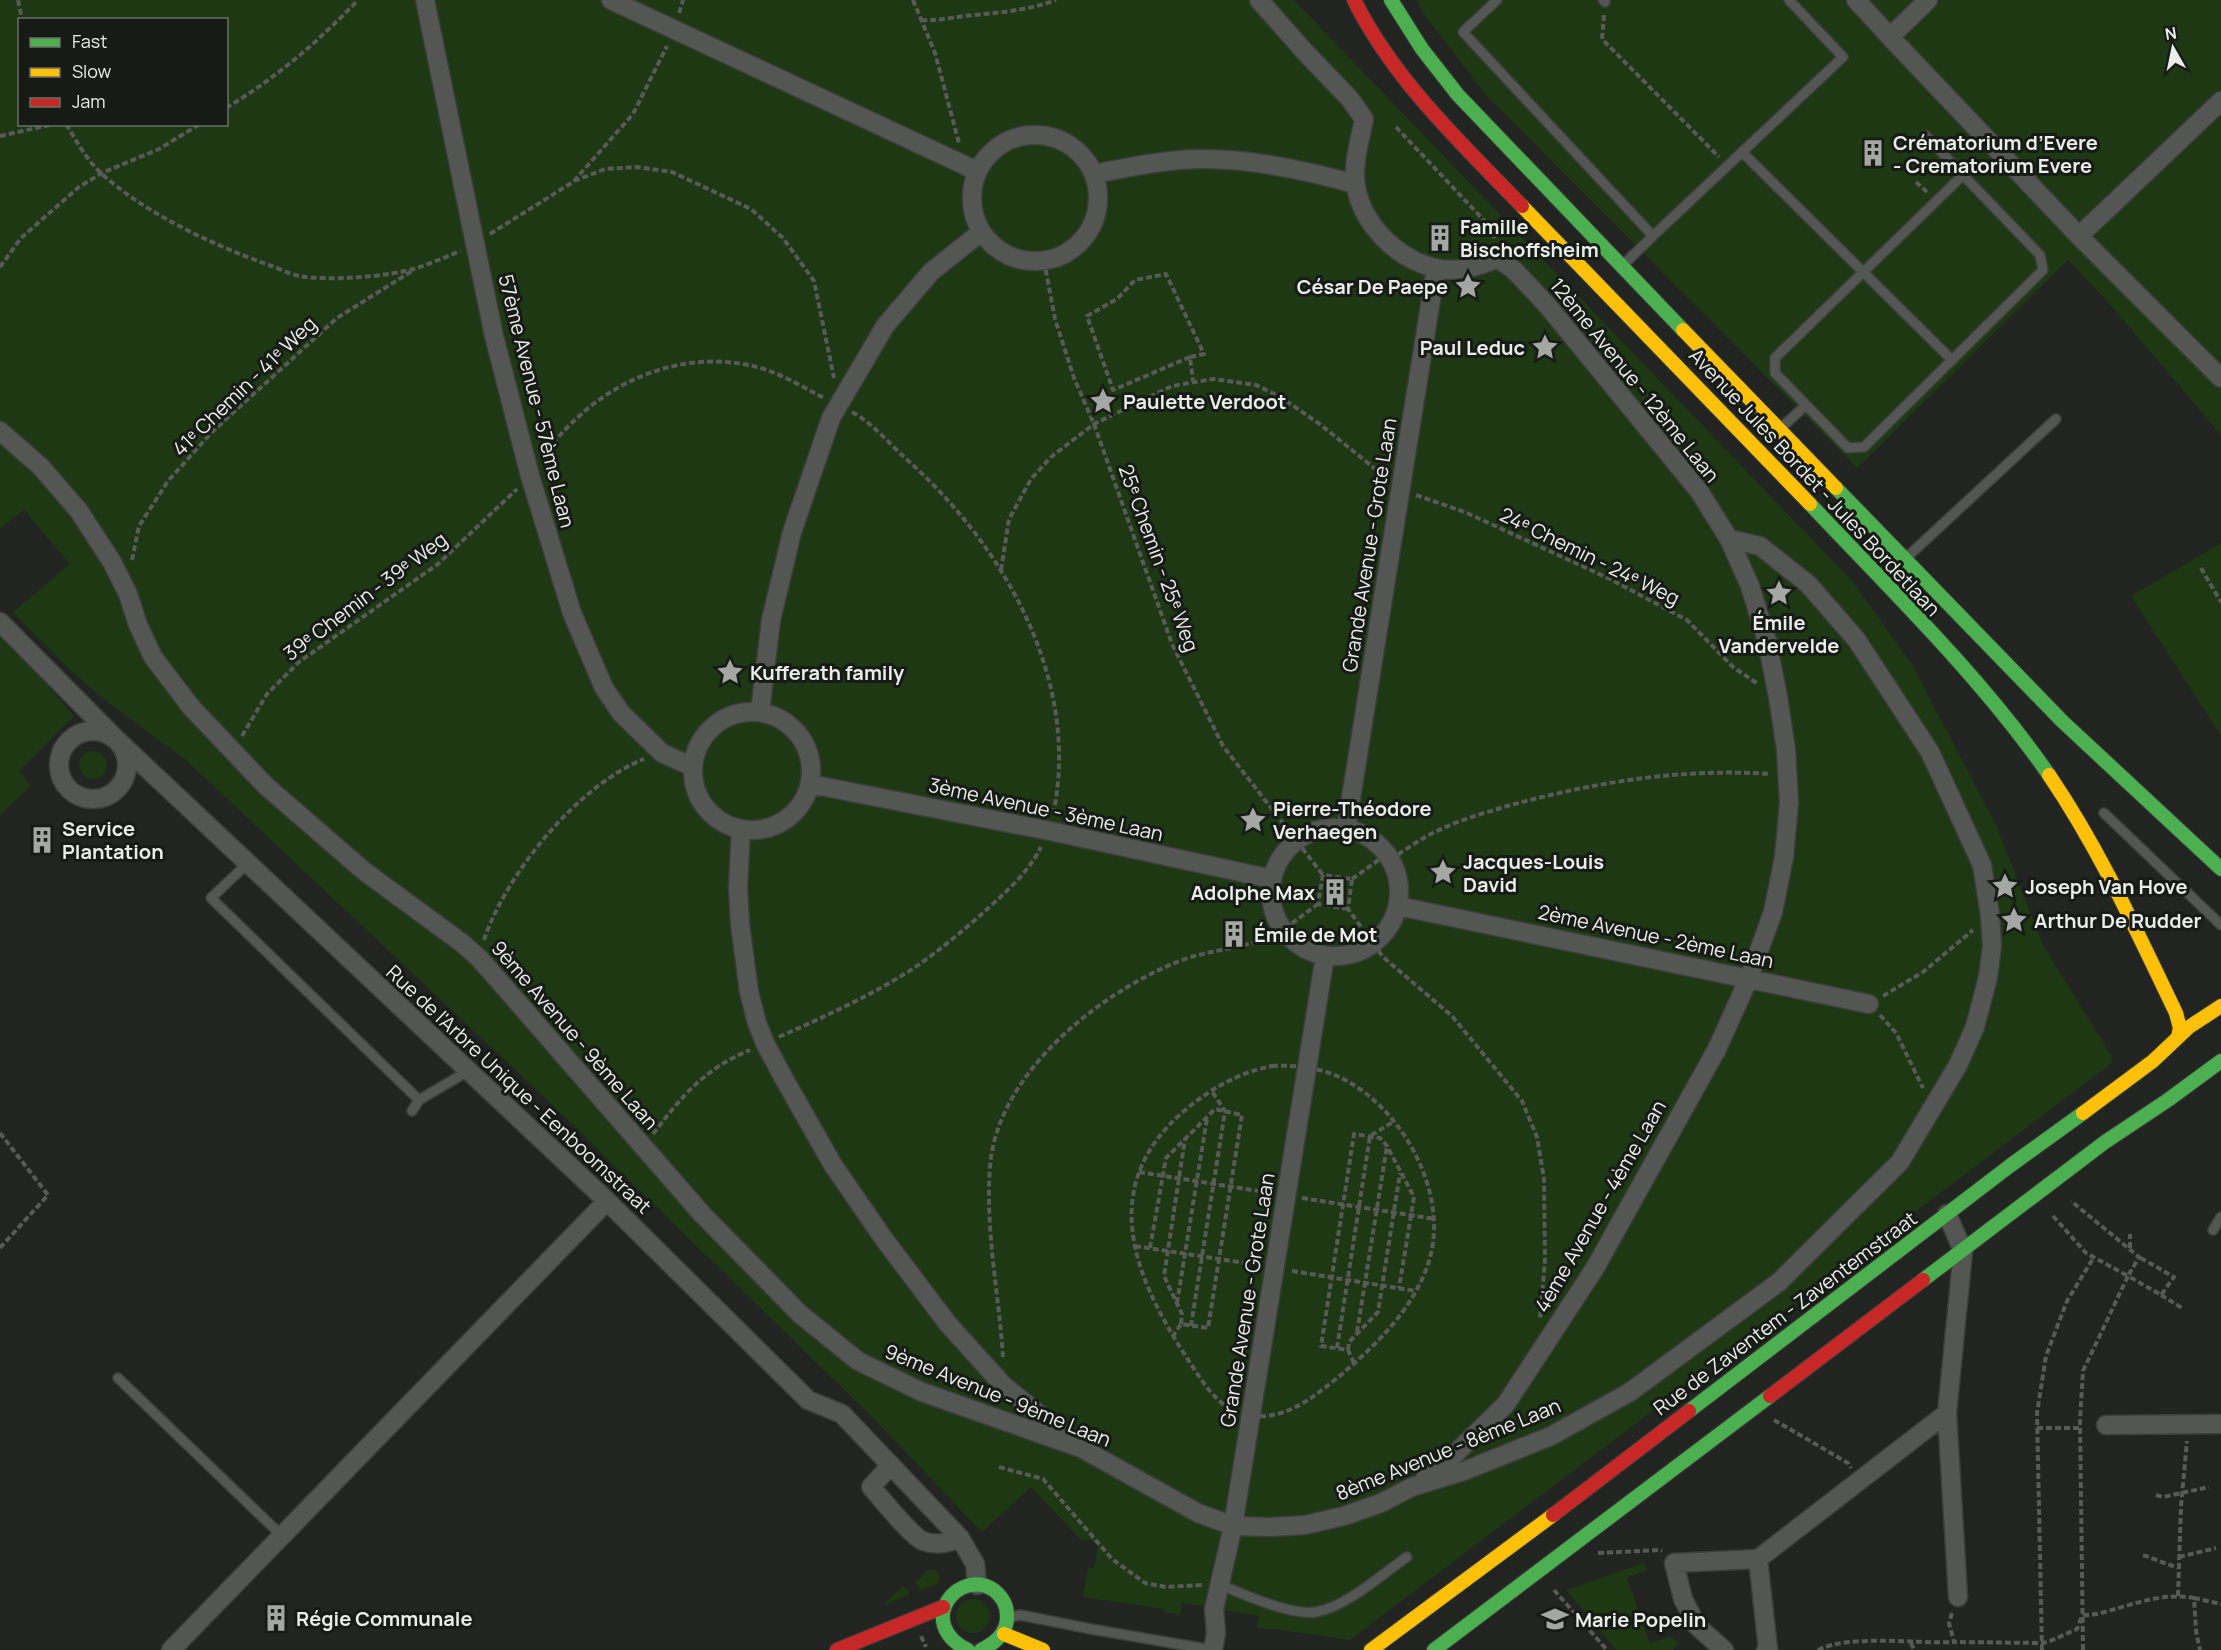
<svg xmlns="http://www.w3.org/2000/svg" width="2221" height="1650" font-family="Manrope,sans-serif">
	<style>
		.green { fill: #1d3812; fill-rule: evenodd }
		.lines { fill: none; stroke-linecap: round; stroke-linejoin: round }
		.lane-casing { stroke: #3b3e3a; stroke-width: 12 }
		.street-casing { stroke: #3b3e3a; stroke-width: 21 }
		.fast-casing { stroke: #3b3e3a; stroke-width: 16 }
		.slow-casing { stroke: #3b3e3a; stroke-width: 16 }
		.jam-casing { stroke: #3b3e3a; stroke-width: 16 }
		.path { stroke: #585a57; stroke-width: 4; stroke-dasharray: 6 3; stroke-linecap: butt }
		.lane { stroke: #545653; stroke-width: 9 }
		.street { stroke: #545653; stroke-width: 18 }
		.fast { stroke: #4caf50; stroke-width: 14 }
		.slow { stroke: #ffc107; stroke-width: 14 }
		.jam { stroke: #c62828; stroke-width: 14 }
		.labels { text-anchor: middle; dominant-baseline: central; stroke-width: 6; stroke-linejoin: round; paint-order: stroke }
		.poi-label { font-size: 20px; font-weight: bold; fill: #eaede9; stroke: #171b16; text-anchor: start }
		.street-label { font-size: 20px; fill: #eaede9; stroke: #171b16 }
	</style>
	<rect width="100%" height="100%" fill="#212420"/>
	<path class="green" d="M0,0H1294L1853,582L1913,666L1997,827L2043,945L2111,1055L2112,1063L1350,1640L1274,1629L1273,1630L1257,1628L1259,1616L1182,1603L1180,1615L1164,1612L1163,1609L1083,1597L1088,1568H1094L1098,1546L1089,1539L1082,1541L1031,1487L982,1532L870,1415L546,1099L187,761L102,698L67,667L13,612L70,564L24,510L0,529ZM20,20H226V124H20Z
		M1417,0H2221V435L2108,302L2068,260L1857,468L1486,95L1423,13Z
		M2221,543V736L2131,596Z
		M0,629L74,716L19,771L31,786L0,815Z
		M79 765a14 14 0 1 1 28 0a14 14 0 1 1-28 0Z
		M1644,1563L1647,1570L1627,1578L1650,1643L1670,1636L1679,1643L1673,1650H1616L1566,1590Z
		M928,1570H935L939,1574L940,1580L935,1585L921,1590L915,1583Z
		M903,1586L909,1592V1595L883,1605Z
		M956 1616a17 17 0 1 1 34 0a17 17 0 1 1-34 0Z"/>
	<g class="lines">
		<defs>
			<path id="lane" d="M1497,0L1463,32L1653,236L1843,57L1789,0
				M1603,0L1605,2
				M1926,136L1963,175
				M1742,152L1952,360
				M1963,175L2040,255L2043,270L1864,447L1848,448L1775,373V358Z
				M1622,266L1653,236
				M1781,428L1806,405
				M1906,558L2056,419
				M2104,813L2221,925
				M247,864L211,898L419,1100L468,1071
				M412,1111L419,1100
				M2213,1230L2221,1217
				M118,1378L281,1535
				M1219,1584C1242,1594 1292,1616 1316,1612C1346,1607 1382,1574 1407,1557
				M1008,1618L1020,1615L1091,1629L1212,1650"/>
			<path id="street" d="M425,0L494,336L530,476L572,613L604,688L621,713L662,753L693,767
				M611,0L977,171
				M1259,0L1305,52L1350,99L1364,119C1360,140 1352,165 1356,187C1363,225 1397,259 1435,268C1454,273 1480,267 1497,258L1514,270L1547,305L1699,491L1729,539L1750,586L1767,641L1778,697L1786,750L1789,803L1784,857L1773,912L1749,978L1717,1049L1595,1268L1506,1404L1451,1458L1425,1478
				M1856,0L1890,37L1928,0
				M1890,37L2079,236L2221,101
				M972 198a63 63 0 1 1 126 0a63 63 0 1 1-126 0Z
				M1094,174C1129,167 1163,160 1199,159C1249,158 1308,171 1355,184
				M2079,236L2221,378
				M0,431L41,467L79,511L112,562L128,594L138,625L153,657L191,707L266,786L364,871L462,943L479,958L702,1214L800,1314L858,1361L922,1392L1081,1448L1198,1513L1233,1526L1270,1527L1305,1525L1344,1516L1381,1503L1412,1487L1464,1471L1551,1436L1630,1392L1779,1282L1900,1162L1958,1065L1975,1027L1988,977L1992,946L1990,915L1982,865L1930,752L1856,639L1808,584L1760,546L1729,539
				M0,622L117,740L607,1201L808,1400L842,1414L960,1538L975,1564L977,1585
				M760,712L771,620L792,532L831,418L885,326L931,272L981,232
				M693 771a59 59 0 1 1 118 0a59 59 0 1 1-118 0Z
				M59 765a34 34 0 1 1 68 0a34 34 0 1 1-68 0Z
				M810,784L1050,831L1272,879
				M1271 892a64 64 0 1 1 128 0a64 64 0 1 1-128 0Z
				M741,829L738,887L740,924L749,992L757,1023L765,1043L783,1077L833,1165L884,1239L948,1324L1004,1386L1070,1439
				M1346,829L1436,268
				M1398,906L1869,1004
				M1947,1413L1958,1597
				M2106,1425L2221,1424
				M891,1465L871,1487C882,1499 911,1536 923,1541C936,1546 949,1543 960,1538
				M1758,1559L1768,1649L1766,1650
				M171,1650L607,1201
				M1213,1650L1216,1633L1214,1609L1233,1526L1325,956
				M1724,1650L1697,1626L1683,1599L1674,1563L1758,1559L1947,1413L1963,1251L1947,1214"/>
			<path id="fast" d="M1391,0L1422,49L1458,95L1683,330
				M1836,488L2062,721L2221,869
				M1810,504C1891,590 1982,678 2049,775
				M1923,1280L2105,1142L2168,1100L2221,1061
				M1689,1411L2011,1165L2083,1113
				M968,1650C913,1623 960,1565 995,1591C1002,1597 1007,1605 1007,1615C1008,1633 995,1643 981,1650
				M1434,1650L1770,1396"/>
			<path id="slow" d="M1522,206L1810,504
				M1683,330L1836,488
				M2049,775C2100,850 2137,932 2176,1013L2180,1028L2178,1037
				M2083,1113L2153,1061L2189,1027L2221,1006
				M1004,1634L1043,1650
				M1371,1650L1553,1515"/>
			<path id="jam" d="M1354,0C1394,80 1460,142 1522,206
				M1770,1396L1923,1280
				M1553,1515L1689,1411
				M837,1650L943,1607"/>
		</defs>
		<use href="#lane" class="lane-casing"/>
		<use href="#street" class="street-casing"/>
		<use href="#fast" class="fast-casing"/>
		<use href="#slow" class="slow-casing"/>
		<use href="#jam" class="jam-casing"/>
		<path class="path" d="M18,0L22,20
			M913,0L935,53L959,143
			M679,13L683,0
			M1604,15L1602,39L1719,157
			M921,20C938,21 948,18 964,16C994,13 1027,11 1056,0
			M226,108C276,78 318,42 358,0
			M66,124C77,142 86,159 101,173C144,213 213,245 269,265C278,268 289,274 299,276C329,281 388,277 417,268C432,263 446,257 460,251
			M1396,127L1493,230L1495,241
			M0,136L54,124
			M574,181L605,169L637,167L672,172L751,209L783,238L814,281L834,378
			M1916,182L1927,192
			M490,234L573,182L633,114L667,46
			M1044,261L1055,319L1074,378L1094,424L1172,644L1223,746L1323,875
			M0,267L21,238L79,187L102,173L159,149L200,124
			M1190,357L1113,390L1087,316L1117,299L1135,280L1166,274L1204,354L1190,357L1193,381
			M852,412C871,422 888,442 904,457C1003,544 1082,680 1053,815
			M542,458C591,388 673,346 757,367C780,373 803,387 824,398
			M1416,495L1467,513L1610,579L1687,620L1733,667L1758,684
			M132,560L139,526L168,481L212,432L337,318L412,271
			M2201,568L2221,602
			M1001,570L1009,519L1031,479L1051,457L1094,424L1172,386L1213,379L1256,385L1282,398L1321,425L1384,476
			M242,736L267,694L299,662L438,564L517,489
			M1391,860C1403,851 1416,842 1429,835C1455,821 1484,813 1511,805C1596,782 1682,768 1770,774
			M1352,879L1387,854
			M1348,909L1318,904L1323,875L1352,879L1348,909L1383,957L1452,1016L1522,1101L1537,1137L1544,1179L1545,1260L1540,1319
			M484,940C506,874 578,785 644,759
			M1883,996L1923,972L1973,930
			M1880,1015L1896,1033L1923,1088
			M779,1037C821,1018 862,1000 901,976C931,958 959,934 984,912C1006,892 1028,873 1041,847
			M1272,1066C1294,1065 1317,1067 1337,1076C1401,1104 1452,1195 1428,1264C1413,1309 1377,1344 1342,1374C1316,1395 1289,1419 1253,1416C1220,1415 1201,1379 1185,1355C1132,1273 1098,1185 1184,1111C1210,1089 1238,1073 1272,1066Z
			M0,1133L48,1195L0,1248
			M653,1134C683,1095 704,1069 750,1050
			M1139,1172L1271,1193
			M1302,1198L1435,1219
			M2053,1216L2086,1253L2128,1276L2139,1257L2071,1201
			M1135,1246L1258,1265
			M1150,1248L1166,1158L1215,1109L1242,1115L1208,1328L1181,1324L1173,1336
			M2130,1248V1234
			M1292,1271L1416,1291
			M2161,1295L2182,1308
			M1177,1303L1207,1118
			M1181,1324L1182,1314L1164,1276L1185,1139
			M1191,1326L1225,1111L1211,1090
			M1357,1332L1387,1146
			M1337,1348L1370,1136L1393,1122
			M1348,1350L1349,1342L1378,1312L1400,1173
			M1003,1357C999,1294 985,1230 990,1167C996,1081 1084,1006 1157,971C1171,964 1188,957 1203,954C1222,949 1242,947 1261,940C1282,933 1300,917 1318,904
			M1354,1363L1348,1350L1321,1346L1354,1134L1380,1138L1387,1146L1414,1197L1399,1288
			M1774,1420L1848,1463L1851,1468
			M2037,1428H2081
			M999,1467L1043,1479L1112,1559L1145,1583L1166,1587L1203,1585
			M2156,1495L2163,1497L2209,1487
			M1598,1553L1660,1550L1662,1551
			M2143,1555L2178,1568
			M2179,1557L2216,1548
			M1554,1590L1607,1650
			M2178,1596L2181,1506L2187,1441
			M2194,1598L2221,1604
			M1952,1613L1949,1623L1954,1642L2042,1643L2048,1642L2077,1629L2082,1616C2089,1614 2095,1615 2101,1613C2132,1605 2161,1592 2194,1598L2196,1631L2200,1650
			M921,1636L926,1647
			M1911,1643L1914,1650
			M1818,1650C1851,1634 1916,1644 1954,1642
			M2042,1650L2037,1413L2046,1356L2067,1301L2094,1257
			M2083,1650L2080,1421L2083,1371L2128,1276L2161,1295L2174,1277L2139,1257"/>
		<use href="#lane" class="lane"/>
		<use href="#street" class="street"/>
		<use href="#fast" class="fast"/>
		<use href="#slow" class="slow"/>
		<use href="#jam" class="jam"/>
	</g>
	<defs>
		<symbol id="building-bare" viewBox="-9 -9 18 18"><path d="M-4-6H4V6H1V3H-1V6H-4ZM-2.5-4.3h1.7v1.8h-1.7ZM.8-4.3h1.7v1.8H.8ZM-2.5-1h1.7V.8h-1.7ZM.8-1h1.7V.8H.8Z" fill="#a4a7a3" stroke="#171b16" stroke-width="2.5" paint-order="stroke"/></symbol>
		<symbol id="sight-bare" viewBox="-9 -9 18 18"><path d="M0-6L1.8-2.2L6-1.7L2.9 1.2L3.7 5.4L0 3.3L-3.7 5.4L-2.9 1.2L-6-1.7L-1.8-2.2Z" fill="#a4a7a3" stroke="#171b16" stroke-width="2.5" paint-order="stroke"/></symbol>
		<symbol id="school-bare" viewBox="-9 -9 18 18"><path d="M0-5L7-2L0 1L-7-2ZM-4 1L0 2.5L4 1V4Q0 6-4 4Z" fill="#a4a7a3" stroke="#171b16" stroke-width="2.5" paint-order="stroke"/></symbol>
	</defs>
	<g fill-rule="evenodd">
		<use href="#building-bare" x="1854" y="134" width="38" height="38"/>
		<use href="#building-bare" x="1421" y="219" width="38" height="38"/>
		<use href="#sight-bare" x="1449" y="267" width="38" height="38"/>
		<use href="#sight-bare" x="1526" y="328" width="38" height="38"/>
		<use href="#sight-bare" x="1084" y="382" width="38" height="38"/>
		<use href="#sight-bare" x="1760" y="574" width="38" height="38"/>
		<use href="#sight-bare" x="711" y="653" width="38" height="38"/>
		<use href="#sight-bare" x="1234" y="801" width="38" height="38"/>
		<use href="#building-bare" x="23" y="821" width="38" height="38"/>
		<use href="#sight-bare" x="1424" y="853" width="38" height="38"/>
		<use href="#sight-bare" x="1986" y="867" width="38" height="38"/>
		<use href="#building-bare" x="1316" y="873" width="38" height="38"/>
		<use href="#sight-bare" x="1995" y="901" width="38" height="38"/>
		<use href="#building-bare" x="1215" y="915" width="38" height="38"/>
		<use href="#building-bare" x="257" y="1599" width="38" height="38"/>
		<use href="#school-bare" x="1536" y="1600" width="38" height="38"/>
	</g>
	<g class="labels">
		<g class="poi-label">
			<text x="1893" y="142">Crématorium d’Evere<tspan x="1893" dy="23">- Crematorium Evere</tspan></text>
			<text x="1460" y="226">Famille<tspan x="1460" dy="23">Bischoffsheim</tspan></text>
			<text x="1448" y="286" text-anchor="end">César De Paepe</text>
			<text x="1525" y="347" text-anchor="end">Paul Leduc</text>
			<text x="1123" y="401">Paulette Verdoot</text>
			<text x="1779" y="622" text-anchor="middle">Émile<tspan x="1779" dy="23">Vandervelde</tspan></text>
			<text x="750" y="672">Kufferath family</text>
			<text x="1273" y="808">Pierre-Théodore<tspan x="1273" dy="23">Verhaegen</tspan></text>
			<text x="62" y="828">Service<tspan x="62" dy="23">Plantation</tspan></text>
			<text x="1463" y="861">Jacques-Louis<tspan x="1463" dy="23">David</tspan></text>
			<text x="2025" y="886">Joseph Van Hove</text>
			<text x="1315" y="892" text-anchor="end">Adolphe Max</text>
			<text x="2034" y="920">Arthur De Rudder</text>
			<text x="1254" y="934">Émile de Mot</text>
			<text x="296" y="1618">Régie Communale</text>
			<text x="1575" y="1619">Marie Popelin</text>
		</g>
		<g class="street-label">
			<text transform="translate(1635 380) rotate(51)">12ème Avenue - 12ème Laan</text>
			<text transform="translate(244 386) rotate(-44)">41ᵉ Chemin - 41ᵉ Weg</text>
			<text transform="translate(537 401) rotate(76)">57ème Avenue - 57ème Laan</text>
			<text transform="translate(1815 482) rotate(47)">Avenue Jules Bordet - Jules Bordetlaan</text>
			<text transform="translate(1369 545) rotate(-81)">Grande Avenue - Grote Laan</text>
			<text transform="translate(1590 556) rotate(26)">24ᵉ Chemin - 24ᵉ Weg</text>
			<text transform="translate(1159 558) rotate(70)">25ᵉ Chemin - 25ᵉ Weg</text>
			<text transform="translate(365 596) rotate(-37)">39ᵉ Chemin - 39ᵉ Weg</text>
			<text transform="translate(1046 809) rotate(12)">3ème Avenue - 3ème Laan</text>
			<text transform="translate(1656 936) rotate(12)">2ème Avenue - 2ème Laan</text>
			<text transform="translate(575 1035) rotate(49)">9ème Avenue - 9ème Laan</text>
			<text transform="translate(519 1089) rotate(43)">Rue de l'Arbre Unique - Eenboomstraat</text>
			<text transform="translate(1600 1206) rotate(-60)">4ème Avenue - 4ème Laan</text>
			<text transform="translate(1247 1300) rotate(-81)">Grande Avenue - Grote Laan</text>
			<text transform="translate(1785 1313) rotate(-37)">Rue de Zaventem - Zaventemstraat</text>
			<text transform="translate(998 1395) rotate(22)">9ème Avenue - 9ème Laan</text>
			<text transform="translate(1448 1449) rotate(-22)">8ème Avenue - 8ème Laan</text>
		</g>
	</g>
	<rect x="18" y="18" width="210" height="108" fill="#171b16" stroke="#6b6f6a" stroke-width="1.5"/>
	<rect x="30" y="38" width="30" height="9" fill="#4caf50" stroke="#6b6f6a" stroke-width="1.5"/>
	<text x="72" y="48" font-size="18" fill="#eaede9">Fast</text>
	<rect x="30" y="68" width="30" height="9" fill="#ffc107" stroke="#6b6f6a" stroke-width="1.5"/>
	<text x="72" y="78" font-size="18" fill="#eaede9">Slow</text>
	<rect x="30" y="98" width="30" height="9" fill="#c62828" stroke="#6b6f6a" stroke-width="1.5"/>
	<text x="72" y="108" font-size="18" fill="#eaede9">Jam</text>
	<g transform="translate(2173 48) rotate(351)" stroke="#171b16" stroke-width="4.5" paint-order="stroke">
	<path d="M0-4.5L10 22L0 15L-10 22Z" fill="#eaede9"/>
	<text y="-9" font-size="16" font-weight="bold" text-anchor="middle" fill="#eaede9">N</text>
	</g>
</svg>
